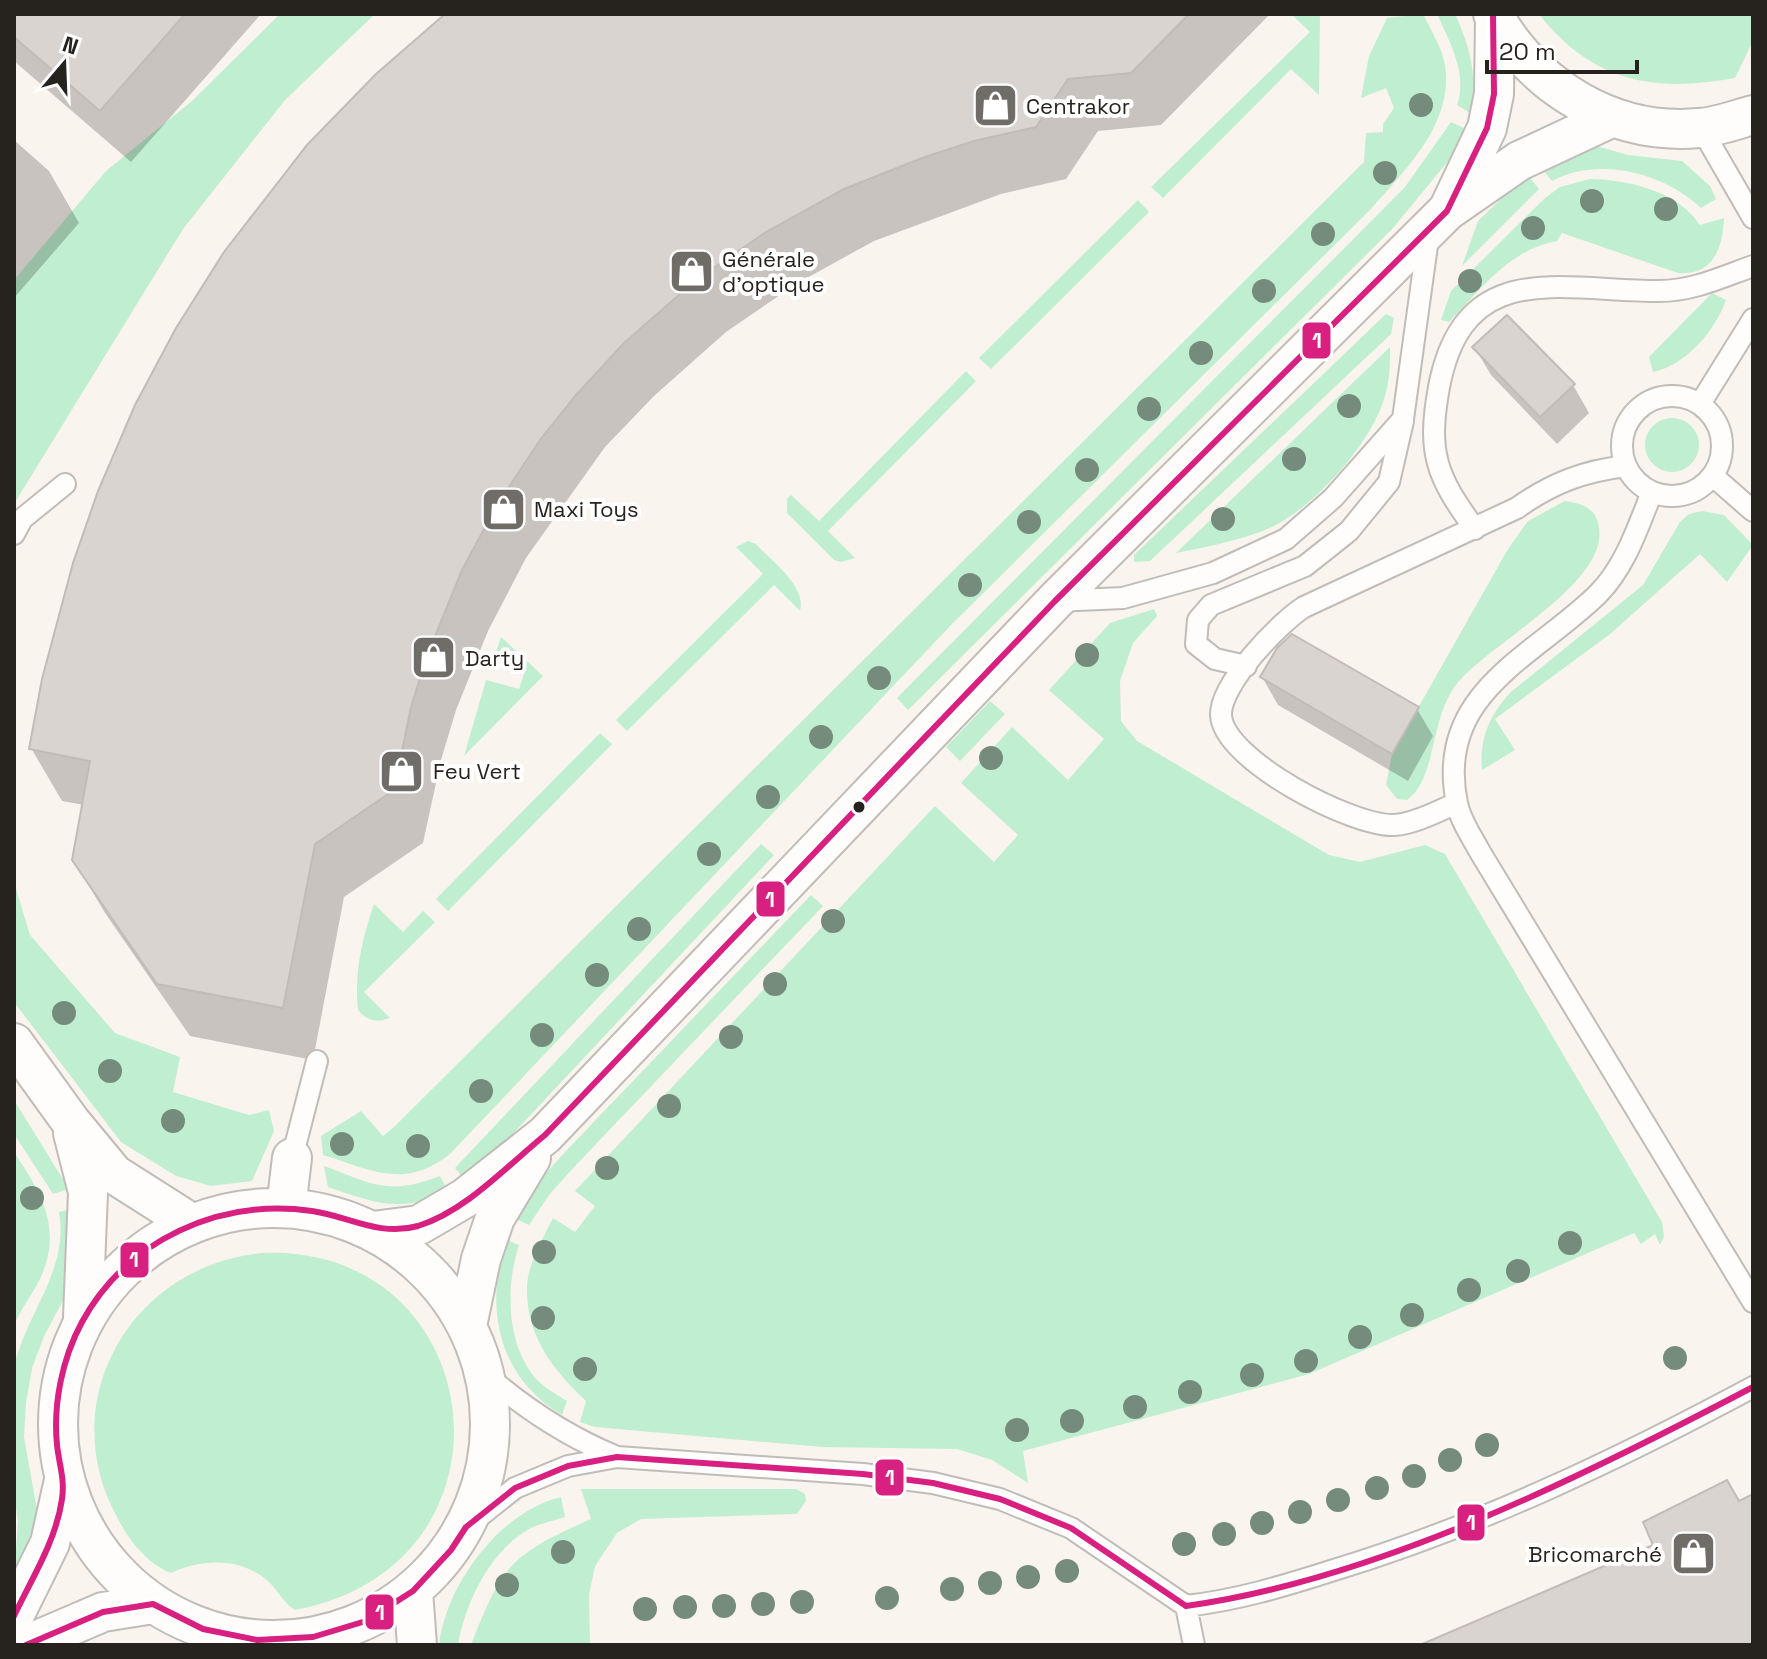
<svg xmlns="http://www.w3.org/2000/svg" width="1767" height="1659" font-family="'Space Grotesk',sans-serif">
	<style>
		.green { fill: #c0eed0 }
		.shadow { fill: #0003 }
		.building { fill: #dad4d1; stroke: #c2bcb9; stroke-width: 2 }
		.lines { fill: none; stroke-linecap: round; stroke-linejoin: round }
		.service-casing { stroke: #c1bcb8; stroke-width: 24 }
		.minor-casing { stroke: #c1bcb8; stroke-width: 42 }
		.service { stroke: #fefdfc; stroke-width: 20 }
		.minor { stroke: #fefdfc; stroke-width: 38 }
		.bus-1-casing { stroke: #fff; stroke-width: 12 }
		.bus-1 { stroke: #d82080; stroke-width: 6 }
		.tree { fill: #758c7d }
		.bus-dot { fill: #26231f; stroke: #fff; stroke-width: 3 }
		.labels { text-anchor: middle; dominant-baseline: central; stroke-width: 8; stroke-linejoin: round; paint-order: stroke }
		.poi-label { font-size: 22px; fill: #26231f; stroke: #fff; text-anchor: start }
		.line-badge { stroke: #fff; stroke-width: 3 }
		.badge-label { font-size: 22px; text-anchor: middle; font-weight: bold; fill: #fff }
	</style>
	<rect width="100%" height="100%" fill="#faf4ee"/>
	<path class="green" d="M280,14H375L285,100L183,229L14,504V280L106,171L192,101Z
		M1291,14H1320L1319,95L1291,69L1163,198L1151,187L1310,32Z
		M1423,14C1431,30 1442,48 1445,65C1454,123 1406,169 1371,209L951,625L450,1154C404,1190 372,1170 323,1155L321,1136L361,1111L383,1136L393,1128L1364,162L1366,133L1383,132V124L1394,108L1386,88L1361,98L1369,56L1387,18Z
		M1437,14H1455C1471,48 1477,77 1472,114L1457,105C1468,74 1450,43 1437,14Z
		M1539,14H1753V41L1735,78C1654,93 1592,82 1539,14Z
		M1451,122L1466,129L1449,160L1393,228L908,710L897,698L1405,187Z
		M1593,145L1628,155L1682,161L1710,186L1716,199L1701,208C1664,173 1599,156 1552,181L1542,169Z
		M1527,174L1539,189L1462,266L1478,221Z
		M1590,179C1630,180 1677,191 1700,225L1724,218C1723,248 1713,276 1678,273L1562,233L1557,241C1509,250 1482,288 1449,322L1441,320L1451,291L1545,198L1560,187Z
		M1138,200L1149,212L991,369L979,358Z
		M1712,293L1726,300C1715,331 1686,365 1653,372L1649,357Z
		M1386,314L1394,318L1391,334L1150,561L1134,562V555Z
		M1390,347C1390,363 1390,380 1385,396C1373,442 1310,513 1265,530C1237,541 1206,547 1176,553Z
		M966,371L976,381L828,531L855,558L841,562L834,560L787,513V499L791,495L819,521Z
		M1645 445a27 27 0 1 1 54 0a27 27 0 1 1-54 0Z
		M1565,501C1580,503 1594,507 1598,523C1615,581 1488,643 1456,685C1429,721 1437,778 1407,800L1397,799L1386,785L1392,754L1508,549L1528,521Z
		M1702,511L1724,515L1753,545L1727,582L1700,554L1610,634L1495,719L1515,750L1482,770C1479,739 1490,714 1511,692L1643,585L1680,522L1689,514Z
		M748,541L756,544C771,561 807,586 800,611L774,585L627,731L616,720L763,574L736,547Z
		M1154,609L1157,616L1133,643L1120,681L1121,721L1137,741L1329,855L1360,862L1425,845L1445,854L1662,1222L1664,1237L1660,1245L1655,1234L1641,1244L1634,1233L1309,1374L1023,1451L1028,1483L992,1460L957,1449L822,1447L595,1427L580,1422L586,1401C554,1371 526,1336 527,1288C527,1265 543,1238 553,1218L575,1232L595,1206L575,1191L935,806L994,862L1018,835L961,783L1012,727L1068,780L1104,739L1049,690L1110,623Z
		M501,637L543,676L464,756L486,680L519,689L526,668L494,658Z
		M990,701L1005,714L960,761L946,747Z
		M600,733L612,744L448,911L436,899Z
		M761,844L774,855L492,1156L465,1180L455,1168Z
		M14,882L30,935L115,1033L180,1057L173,1092L249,1115L269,1110L274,1131L252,1181L211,1186L176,1176L121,1142L14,1002Z
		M811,895L823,906L576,1165L549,1195L529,1225L516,1219L537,1183L565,1152Z
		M374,904L403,932L423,911L435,922L364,992L390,1018C376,1023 367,1021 358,1010C354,973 362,939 374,904Z
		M14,1100L69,1189L53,1194L14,1134Z
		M14,1152C42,1194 64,1230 39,1281C31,1296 21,1309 14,1325Z
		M324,1166C373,1184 388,1196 440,1176L448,1191C400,1214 375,1203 328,1187Z
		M75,1208L66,1295L44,1336L32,1368L26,1403L24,1437L39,1521L14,1578L18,1521L14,1495V1366C27,1312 69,1270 59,1212Z
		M506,1240L519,1245C506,1284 506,1339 532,1374C541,1386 554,1393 567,1401L562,1415C498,1377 484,1308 506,1240Z
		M262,1253C490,1243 532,1565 295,1610C282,1602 276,1586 263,1577C235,1557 200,1560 171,1573C146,1563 129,1540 117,1517C53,1401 132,1265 262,1253Z
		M581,1489H796L805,1494L806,1501L797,1514L641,1519L617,1533L595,1566L589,1595L590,1645H471C503,1563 511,1555 591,1519Z
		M561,1497L565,1517C554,1521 540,1523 529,1529C490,1551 465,1603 458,1645H439C446,1584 501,1511 561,1497Z"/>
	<path class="shadow" d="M14,14H261L131,162L14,61Z
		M448,14H1270L1161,125L1098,131L1066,179L1001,194L874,241L796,284L726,332L654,396L605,447L526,558L488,631L456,710L441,760L423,843L344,897L313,1060L190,1036L105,913L74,860L84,805L62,801L31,748Z
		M14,140L49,171L79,223L14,298Z
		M1475,348L1573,385L1589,413L1557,444L1491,375Z
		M1262,677L1417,709L1433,736L1408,781L1278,705Z"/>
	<path class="building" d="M14,14H185L100,111L14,37Z
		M445,14H1189L1131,73L1068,79L1036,127L974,141L922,158L844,189L766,232L696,280L624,343L576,395L540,440L497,505L462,570L427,656L411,707L394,790L315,844L283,1008L157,984L72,860L90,761L29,749L42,679L73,563L98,491L135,405L176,328L224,252L307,145L376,74Z
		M1507,315L1575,384L1540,417L1472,347Z
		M1292,634L1419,707L1392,754L1260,677L1277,648Z
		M1727,1480L1739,1501L1753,1494V1645H1420L1653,1545L1643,1522Z"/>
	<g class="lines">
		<defs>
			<path id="service" d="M1701,128L1753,218
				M1622 446a50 50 0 1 1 100 0a50 50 0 1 1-100 0Z
				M1700,404L1753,319
				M1713,476L1753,511
				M1652,492C1638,527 1625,567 1598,594C1534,657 1434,693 1457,803C1460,820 1472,837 1480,852L1753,1302
				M1475,529C1436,476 1427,453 1439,387C1464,257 1560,291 1659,291C1693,291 1722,277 1753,266
				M14,534L22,519L65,484
				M1055,601L1123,598L1213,573L1286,539L1333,498L1403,419L1429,231
				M1246,666L1215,659L1196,644L1198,620L1211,605L1305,566L1349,531L1389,482L1403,421
				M1457,803C1438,811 1414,824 1394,825C1353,827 1223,760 1221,715C1220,684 1279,623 1304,607L1517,508C1552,483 1584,471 1626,466
				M292,1158L317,1061
				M484,1373C525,1409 566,1436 617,1457
				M466,1527L515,1488L568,1466L617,1457L863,1474L933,1483L1000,1499L1071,1528L1186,1606C1238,1600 1284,1586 1334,1570C1479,1526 1619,1459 1753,1387
				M1186,1606L1194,1645"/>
			<path id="minor" d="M1493,14C1534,87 1613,136 1699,128C1717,127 1735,120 1753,115
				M1449,208L1487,128L1494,94L1495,17
				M14,1043L71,1122L114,1174L191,1223
				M73,1133L88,1192L83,1317
				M58 1424a216 216 0 1 1 432 0a216 216 0 1 1-432 0Z
				M286,1208L292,1158
				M373,1231L419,1225L465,1198L545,1135L1055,601L1447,211L1519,161L1613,117
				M467,1326L481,1259L495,1218L531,1158
				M413,1591L417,1645
				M14,1616L50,1543L64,1480
				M26,1645L103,1612L153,1604"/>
		</defs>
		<use href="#service" class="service-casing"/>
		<use href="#minor" class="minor-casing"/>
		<use href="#service" class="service"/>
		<use href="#minor" class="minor"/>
		<defs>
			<path id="bus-1" d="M14,1616C32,1578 56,1541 62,1499C65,1479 59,1464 57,1445C53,1404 62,1359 82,1322C127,1240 219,1198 312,1211C348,1216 379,1237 418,1226C466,1211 507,1166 545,1135L1055,601L1447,211L1487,128L1494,94L1493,14
				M26,1645L103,1612L153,1604L203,1629L257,1640L313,1637L366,1621L413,1591L451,1550L466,1527L515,1488L568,1466L617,1457L863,1474L933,1483L1000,1499L1071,1528L1186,1606C1376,1580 1584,1476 1753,1387"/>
		</defs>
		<use href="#bus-1" class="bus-1-casing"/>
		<use href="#bus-1" class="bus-1"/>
	</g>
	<g class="tree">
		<circle cx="1421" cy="105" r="12"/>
		<circle cx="1385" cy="173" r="12"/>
		<circle cx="1592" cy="201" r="12"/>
		<circle cx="1666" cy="209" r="12"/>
		<circle cx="1533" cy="228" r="12"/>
		<circle cx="1323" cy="234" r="12"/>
		<circle cx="1470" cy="281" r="12"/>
		<circle cx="1264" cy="291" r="12"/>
		<circle cx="1201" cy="353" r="12"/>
		<circle cx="1349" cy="406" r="12"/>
		<circle cx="1149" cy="409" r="12"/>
		<circle cx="1294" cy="459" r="12"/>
		<circle cx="1087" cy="470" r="12"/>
		<circle cx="1223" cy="519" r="12"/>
		<circle cx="1029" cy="522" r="12"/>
		<circle cx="970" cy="585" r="12"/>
		<circle cx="1087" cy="655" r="12"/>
		<circle cx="879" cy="678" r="12"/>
		<circle cx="821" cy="737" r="12"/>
		<circle cx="991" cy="758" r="12"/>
		<circle cx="768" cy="797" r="12"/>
		<circle cx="709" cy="854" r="12"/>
		<circle cx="833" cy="921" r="12"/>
		<circle cx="639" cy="929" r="12"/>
		<circle cx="597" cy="975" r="12"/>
		<circle cx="775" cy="984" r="12"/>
		<circle cx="64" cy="1013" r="12"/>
		<circle cx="542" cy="1035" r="12"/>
		<circle cx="731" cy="1037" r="12"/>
		<circle cx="110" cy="1071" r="12"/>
		<circle cx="481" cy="1091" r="12"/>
		<circle cx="669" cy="1106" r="12"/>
		<circle cx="173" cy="1121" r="12"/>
		<circle cx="342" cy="1144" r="12"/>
		<circle cx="418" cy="1146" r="12"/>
		<circle cx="607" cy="1168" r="12"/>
		<circle cx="32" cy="1198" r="12"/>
		<circle cx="1570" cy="1243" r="12"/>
		<circle cx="544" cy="1252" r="12"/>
		<circle cx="1518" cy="1271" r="12"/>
		<circle cx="1469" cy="1290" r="12"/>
		<circle cx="1412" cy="1315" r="12"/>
		<circle cx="543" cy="1318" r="12"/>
		<circle cx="1360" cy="1337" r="12"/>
		<circle cx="1675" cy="1358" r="12"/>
		<circle cx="1306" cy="1361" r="12"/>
		<circle cx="585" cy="1369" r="12"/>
		<circle cx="1252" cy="1375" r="12"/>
		<circle cx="1190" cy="1392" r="12"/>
		<circle cx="1135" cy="1407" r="12"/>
		<circle cx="1072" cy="1421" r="12"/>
		<circle cx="1017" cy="1430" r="12"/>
		<circle cx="1487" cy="1445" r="12"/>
		<circle cx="1450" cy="1460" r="12"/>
		<circle cx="1414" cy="1476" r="12"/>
		<circle cx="1377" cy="1488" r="12"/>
		<circle cx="1338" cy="1500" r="12"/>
		<circle cx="1300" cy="1512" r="12"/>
		<circle cx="1262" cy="1523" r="12"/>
		<circle cx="1224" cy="1534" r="12"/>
		<circle cx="1184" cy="1544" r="12"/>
		<circle cx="563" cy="1552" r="12"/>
		<circle cx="1067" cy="1571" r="12"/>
		<circle cx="1028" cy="1577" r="12"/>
		<circle cx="990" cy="1583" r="12"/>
		<circle cx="507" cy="1585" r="12"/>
		<circle cx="952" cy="1589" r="12"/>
		<circle cx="887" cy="1598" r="12"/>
		<circle cx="802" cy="1602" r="12"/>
		<circle cx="763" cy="1604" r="12"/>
		<circle cx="724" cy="1606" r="12"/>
		<circle cx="685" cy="1607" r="12"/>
		<circle cx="645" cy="1609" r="12"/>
	</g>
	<defs>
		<symbol id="shop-square" viewBox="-11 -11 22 22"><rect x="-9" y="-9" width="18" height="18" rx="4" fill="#706c67" stroke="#fff"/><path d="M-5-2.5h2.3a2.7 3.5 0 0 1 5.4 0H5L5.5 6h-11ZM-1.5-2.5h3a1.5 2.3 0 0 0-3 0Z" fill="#fff"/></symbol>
	</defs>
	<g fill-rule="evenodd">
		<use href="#shop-square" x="970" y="80" width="51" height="51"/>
		<use href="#shop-square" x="666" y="246" width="51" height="51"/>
		<use href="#shop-square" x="478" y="484" width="51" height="51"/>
		<use href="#shop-square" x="408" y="632" width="51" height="51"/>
		<use href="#shop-square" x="376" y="746" width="51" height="51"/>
		<use href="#shop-square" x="1668" y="1528" width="51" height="51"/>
	</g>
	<circle class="bus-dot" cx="859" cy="807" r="7"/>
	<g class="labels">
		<g class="poi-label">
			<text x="1026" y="106">Centrakor</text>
			<text x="722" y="259">Générale<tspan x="722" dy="25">d'optique</tspan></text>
			<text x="534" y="509">Maxi Toys</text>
			<text x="465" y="658">Darty</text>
			<text x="433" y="771">Feu Vert</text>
			<text x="1662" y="1554" text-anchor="end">Bricomarché</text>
		</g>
	</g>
	<g class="line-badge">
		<rect x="1301" y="321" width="31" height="39" rx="8" fill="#d82080"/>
		<rect x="755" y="880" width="31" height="38" rx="8" fill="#d82080"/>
		<rect x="119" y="1241" width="31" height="38" rx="8" fill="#d82080"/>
		<rect x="874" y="1458" width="31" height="39" rx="8" fill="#d82080"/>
		<rect x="1456" y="1503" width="30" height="39" rx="8" fill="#d82080"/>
		<rect x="364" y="1593" width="31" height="38" rx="8" fill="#d82080"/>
	</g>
	<g class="badge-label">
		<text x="1317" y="348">1</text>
		<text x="770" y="907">1</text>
		<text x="134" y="1267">1</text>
		<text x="890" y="1485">1</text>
		<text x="1471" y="1530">1</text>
		<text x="380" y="1620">1</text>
	</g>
	<rect width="1767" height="1659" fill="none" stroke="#26231f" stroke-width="32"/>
	<g transform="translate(64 64) rotate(19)" stroke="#ffffff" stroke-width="6" paint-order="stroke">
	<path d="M0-6L14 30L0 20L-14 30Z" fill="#26231f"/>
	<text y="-12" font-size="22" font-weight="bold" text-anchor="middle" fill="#26231f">N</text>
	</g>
	<path d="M1487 60v12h150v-12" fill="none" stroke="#26231f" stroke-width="4"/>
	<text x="1499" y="60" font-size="24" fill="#26231f" stroke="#ffffff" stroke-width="6" paint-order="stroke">20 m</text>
</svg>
